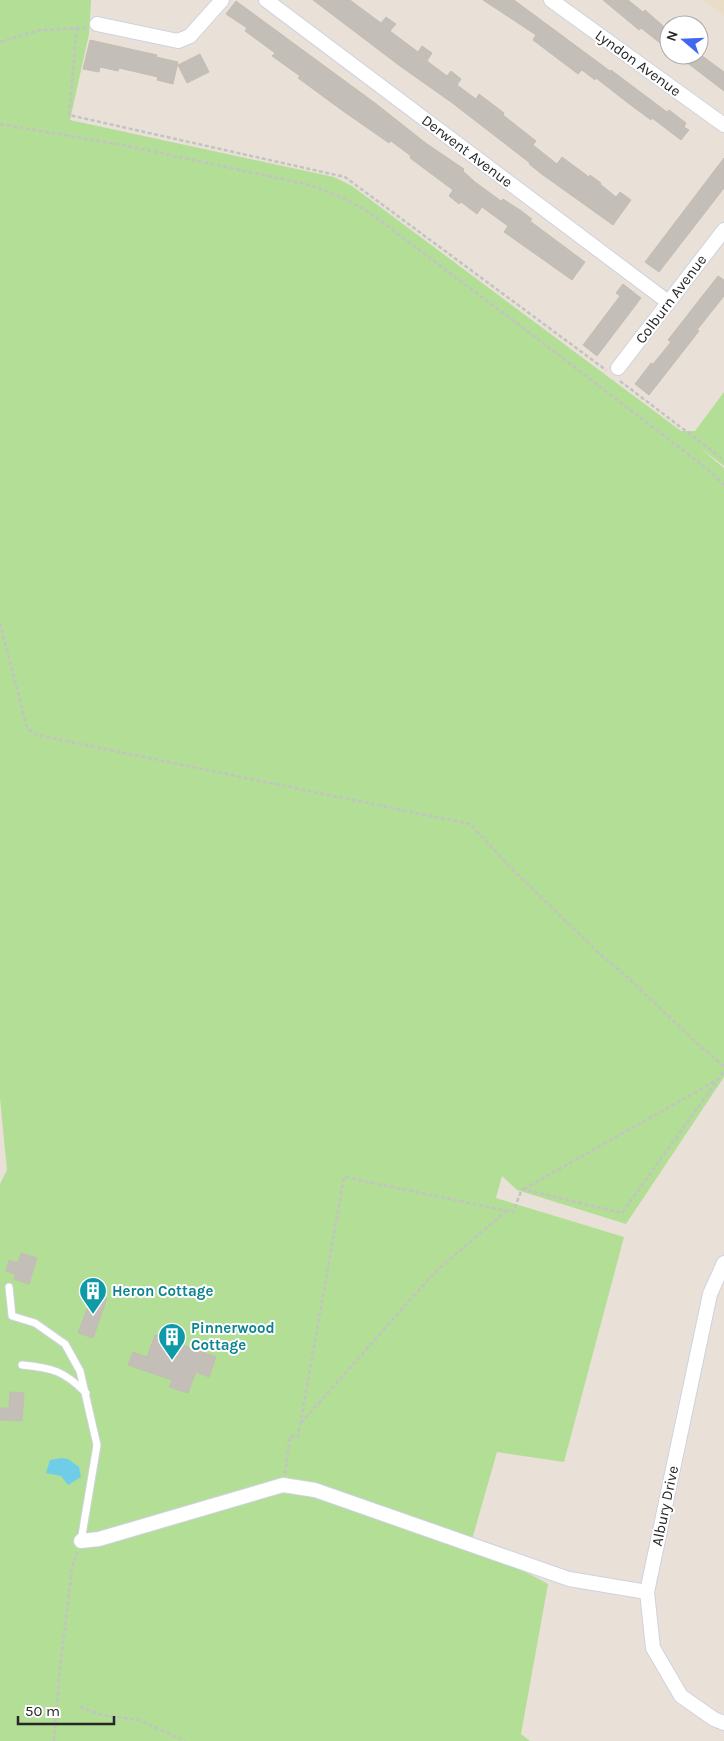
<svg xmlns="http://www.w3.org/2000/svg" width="724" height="1741" font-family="Karla,sans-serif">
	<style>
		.education { fill: #eaddc8 }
		.green { fill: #b2de96 }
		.water { fill: #6fcde8 }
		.building { fill: #c4beb8; stroke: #c4bdb2 }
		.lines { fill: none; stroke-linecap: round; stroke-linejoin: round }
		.service-casing { stroke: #ced2df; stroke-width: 9 }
		.minor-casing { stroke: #ced2df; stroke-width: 16 }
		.path { stroke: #c3c3c3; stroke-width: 2.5; stroke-dasharray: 4 2.5; stroke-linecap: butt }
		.service { stroke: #fff; stroke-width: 7 }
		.minor { stroke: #fff; stroke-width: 14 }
		.labels { text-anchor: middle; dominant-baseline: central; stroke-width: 4; stroke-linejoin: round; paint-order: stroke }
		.street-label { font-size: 15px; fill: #272727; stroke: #fff }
		.culture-label { font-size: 15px; font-weight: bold; fill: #0d838f; stroke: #fff; text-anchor: start }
	</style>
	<rect width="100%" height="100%" fill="#e9e1d8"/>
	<path class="education" d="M702,0H724V16Z"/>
	<path class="green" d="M0,0H91L89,34L70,120L334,177L352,186L681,431H695L724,392V466L699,447L724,468V1077L626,1224L517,1190L502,1176L496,1198L624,1237L564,1462L497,1452L471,1543L548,1584L521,1734L530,1741H0V1184L7,1170L0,1098Z"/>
	<path class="water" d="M61,1458L68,1459L79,1467L81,1477L68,1485L61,1476L46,1473L50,1460Z"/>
	<path class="building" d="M313,0H350L381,23L386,17L396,24L390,31L418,52L422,46L432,53L427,61L447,76L451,71L461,79L457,85L476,99L479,94L504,113L503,115L536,141L533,145L557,164L562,157L589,177L590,175L601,183L600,184L616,197L620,192L631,200L613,225L543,175L529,164L530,163L451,102L400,66Z
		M483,0H514L610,71L611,70L667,112L669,110L686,123L684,127L689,130L681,140L652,118L651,120L628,103L596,78L595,80L582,70L578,74L533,40L536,35Z
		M603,0H628L643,12L645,10L669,31V39L664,46L641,28L639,30Z
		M236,1L375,103L427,144L464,169L463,171L475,182L501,201L503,199L520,210L532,219L530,221L585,262L572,280L504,232L508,226L482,207L477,214L461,202L459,204L449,196L453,190L410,158L411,156L391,141L389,143L343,111L298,78L300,76L272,56L275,53L245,31L247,28L226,14Z
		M90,40L157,55L156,57L178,62L173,84L157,80L158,77L119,68L118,71L100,67L99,72L83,69Z
		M200,54L209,72L187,83L178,65Z
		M677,55H701L720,69L724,72V91Z
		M724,158V188L659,272L645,262Z
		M718,276L724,280V296L697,330L699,331L649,395L635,384L651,363L653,364L671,342L668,340Z
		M623,284L641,298L597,356L583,345L620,296L616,293Z
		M21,1253L37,1258L29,1284L14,1279L15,1274L6,1271L9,1260L18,1263Z
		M93,1293L107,1298L93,1338L78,1333Z
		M155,1335L216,1357L209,1377L196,1372L188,1393L169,1387L172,1380L128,1365L133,1352L147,1357Z
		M10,1392L24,1393L22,1421L0,1420V1408H9Z"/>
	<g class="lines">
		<defs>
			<path id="service" d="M9,1287L12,1316L35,1323L65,1344L80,1371L97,1445L81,1541
				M22,1365C53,1368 64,1371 86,1393"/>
			<path id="minor" d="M266,0L668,302
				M551,0L724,125
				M97,24L178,41L190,36L222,0
				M618,368L724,230
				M724,1263L710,1294L647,1592L653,1648L681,1696L714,1719L724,1723
				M81,1541L99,1539L283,1485L315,1490L569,1579L647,1592"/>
		</defs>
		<use href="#service" class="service-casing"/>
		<use href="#minor" class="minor-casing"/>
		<path class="path" d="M77,27L69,115L345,177L606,370
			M0,42L40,30L87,28
			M0,124L123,145L310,185L346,199L370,213L543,343L706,468L724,485
			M620,381L724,460
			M0,623L27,728L37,735L470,824L511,868L600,954L626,976L701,1047L724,1066
			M524,1189L717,1080
			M301,1423L434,1273L506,1211
			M285,1474L290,1436L298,1437L344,1177L513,1212L522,1189L622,1213L724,1071
			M80,1707L102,1715L139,1720L185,1741
			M54,1741L60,1668L72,1568L77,1552"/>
		<use href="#service" class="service"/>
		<use href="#minor" class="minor"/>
	</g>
	<defs>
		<symbol id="building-pin" viewBox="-11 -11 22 30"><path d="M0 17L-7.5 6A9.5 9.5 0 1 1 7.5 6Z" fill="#0f9aa8" stroke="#fff"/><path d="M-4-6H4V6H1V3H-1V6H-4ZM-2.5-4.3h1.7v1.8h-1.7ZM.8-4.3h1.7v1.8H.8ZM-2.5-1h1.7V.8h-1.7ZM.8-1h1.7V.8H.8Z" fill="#fff"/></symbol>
	</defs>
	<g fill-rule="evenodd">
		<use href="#building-pin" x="77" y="1275" width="32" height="43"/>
		<use href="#building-pin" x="156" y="1321" width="32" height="43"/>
	</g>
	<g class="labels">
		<g class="street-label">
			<text transform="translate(638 63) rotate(36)">Lyndon Avenue</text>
			<text transform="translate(467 151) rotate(37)">Derwent Avenue</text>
			<text transform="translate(671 299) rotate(-53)">Colburn Avenue</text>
			<text transform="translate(665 1506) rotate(-78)">Albury Drive</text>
		</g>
		<g class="culture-label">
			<text x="112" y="1291">Heron Cottage</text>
			<text x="191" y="1328">Pinnerwood<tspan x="191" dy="17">Cottage</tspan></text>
		</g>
	</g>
	<g transform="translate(684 40) rotate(289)"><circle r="24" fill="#ffffff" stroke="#a9a9a9"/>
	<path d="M0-4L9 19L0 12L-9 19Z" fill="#3e68f0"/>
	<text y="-8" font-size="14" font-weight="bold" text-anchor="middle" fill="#272727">N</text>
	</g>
	<path d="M18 1716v8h96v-8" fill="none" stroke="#272727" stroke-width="2.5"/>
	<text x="25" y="1716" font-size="15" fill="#272727" stroke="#ffffff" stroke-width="4" paint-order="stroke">50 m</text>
</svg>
